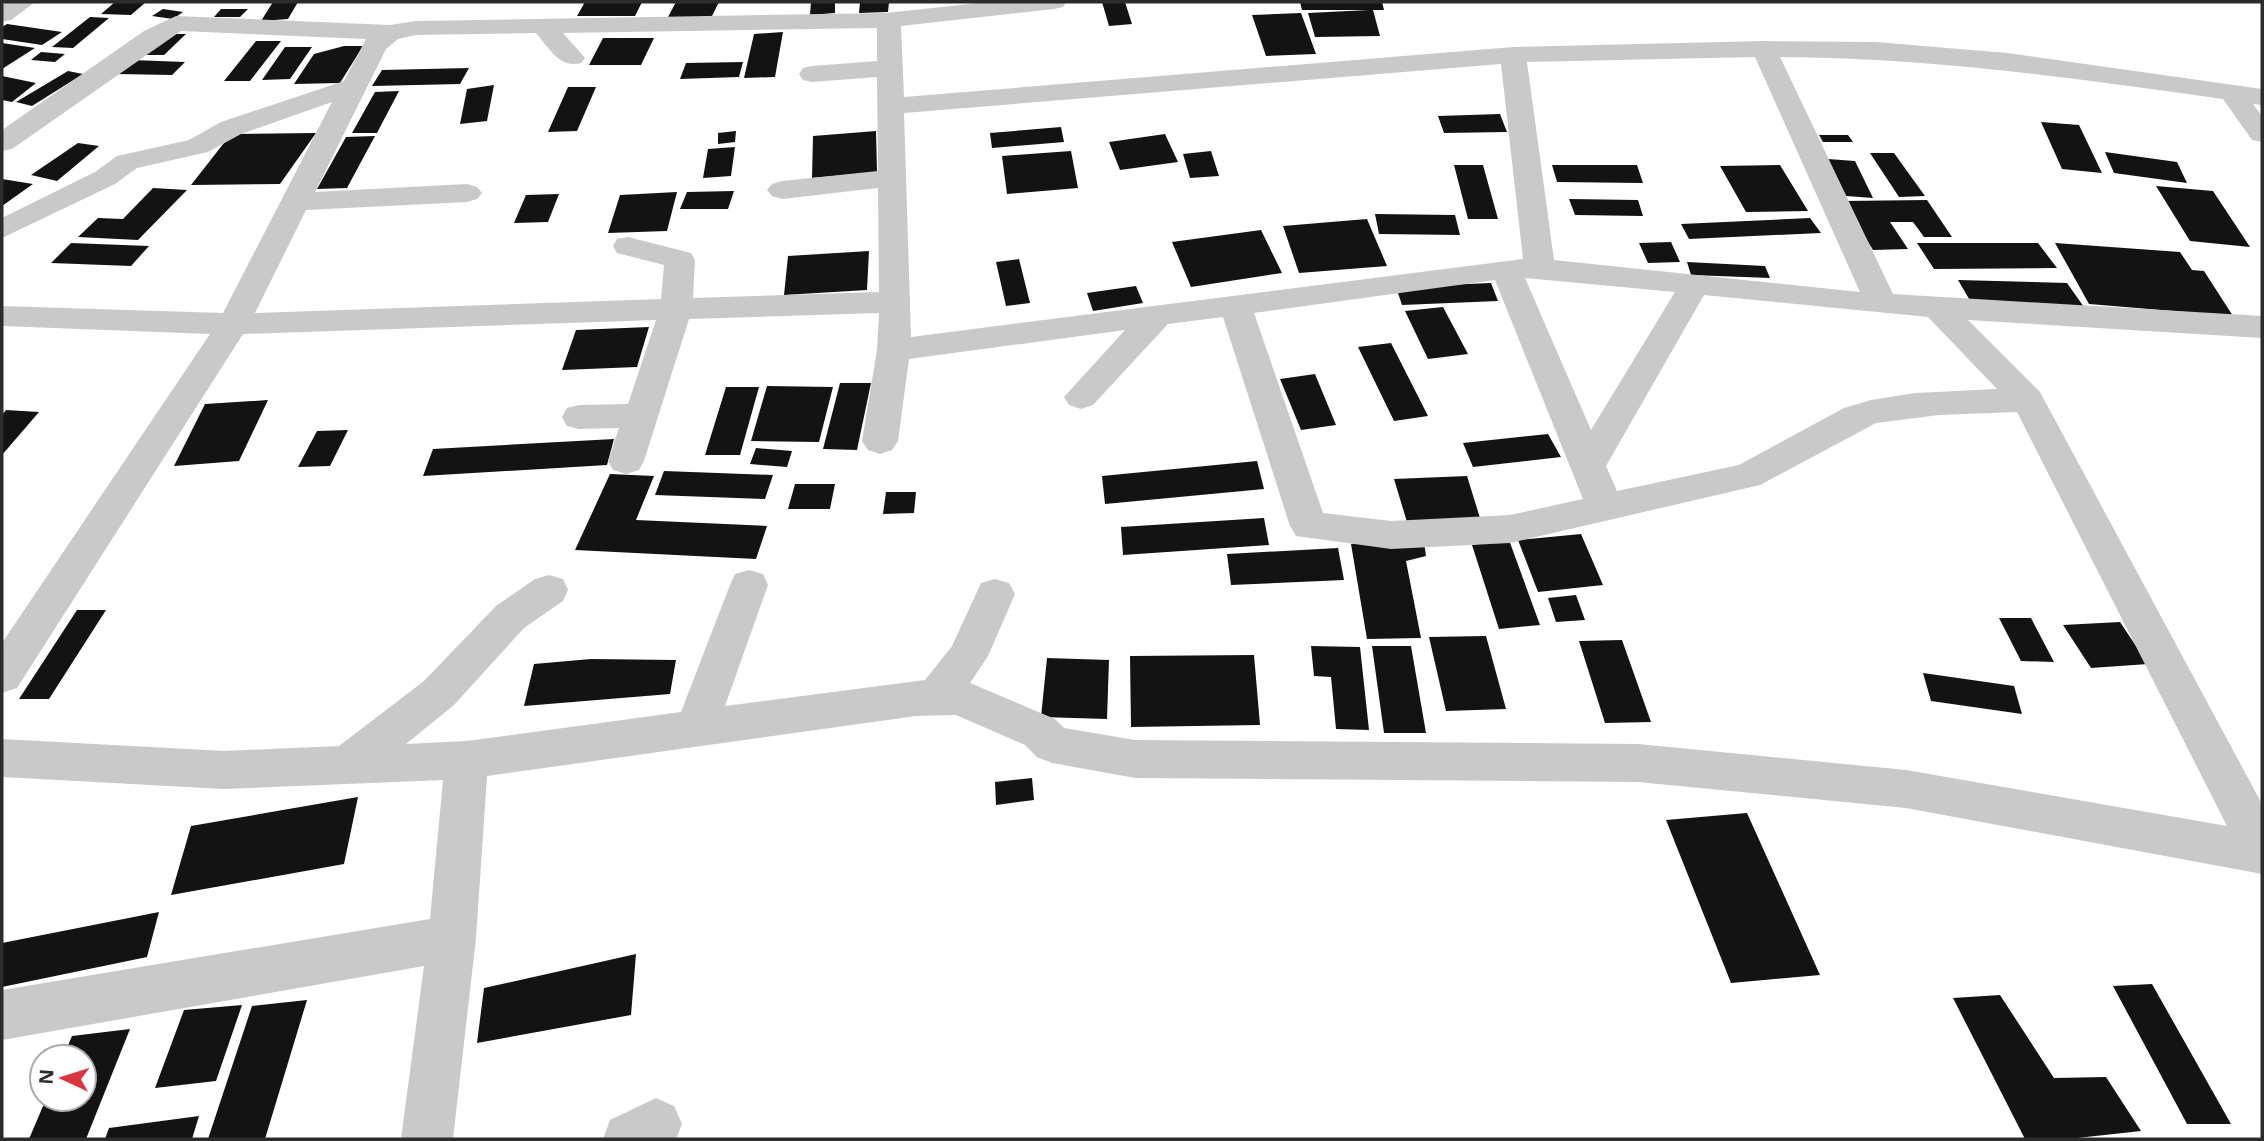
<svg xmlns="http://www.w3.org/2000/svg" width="2264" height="1141" font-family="'Noto Sans',sans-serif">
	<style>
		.building { fill: #131313 }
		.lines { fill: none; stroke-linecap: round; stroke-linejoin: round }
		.minor { fill: #c9c9c9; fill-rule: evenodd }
	</style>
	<rect width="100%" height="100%" fill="#fff"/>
	<path class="building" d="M115,2H146L131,15L101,14Z
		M273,2H298L288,19L261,21Z
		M585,2H642L635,16H577Z
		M676,2H719L711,18L668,17Z
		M811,2H835V13L810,15Z
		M860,2H889L888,12L859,13Z
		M1102,2H1125L1132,24L1109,26Z
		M1300,2H1382L1384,10H1373L1380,36L1315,37L1308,13L1369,10H1302Z
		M163,9L183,12L173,19L152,16Z
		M221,9H248L240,17H214Z
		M1301,13L1316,54L1266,56L1252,15Z
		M90,17L109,18L73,48L52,47Z
		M7,24L62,32L42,45L2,39V27Z
		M783,32L775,77L744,78L754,34Z
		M165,34H186L164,55H143Z
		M603,38H654L641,65H589Z
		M256,41H281L250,81H224Z
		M2,43L35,48L2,69Z
		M344,46H363L340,83L294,84L314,54Z
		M285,47H312L290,79L262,80Z
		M41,52L65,54L55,62L31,60Z
		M132,60L185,62L172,75L117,74Z
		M743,62L739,77L680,79L686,63Z
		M469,68L460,84L372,86L382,70Z
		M68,71L83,74L32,106L16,102Z
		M2,76L36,83L12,102L2,100Z
		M494,85L487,121L460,124L467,89Z
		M568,87H596L577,131L548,132Z
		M399,91L377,133H352L375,92Z
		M1500,114L1507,132L1444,133L1438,116Z
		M2041,122L2079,125L2102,173L2062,169Z
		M1061,127L1064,142L992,148L990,133Z
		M736,131L735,142L718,144V133Z
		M876,131L877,172L812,178L813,136Z
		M316,133L280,184L191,185L231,134Z
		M1165,134L1178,162L1120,170L1109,142Z
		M1819,135H1848L1853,142H1823Z
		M375,136L347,188L317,189L346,137Z
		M78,143L99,146L57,181L31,175Z
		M735,147L731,176L703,178L708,149Z
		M1071,151L1078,188L1007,194L1002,156Z
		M1211,151L1219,176L1190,178L1183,154Z
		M2105,152L2177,162L2187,183L2114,173Z
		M1870,153H1894L1925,196L1899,197Z
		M1828,159L1855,161L1873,198L1846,196Z
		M1454,165H1483L1498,219H1468Z
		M1552,165H1637L1643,183L1557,182Z
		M1780,165L1808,211L1746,212L1720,166Z
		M2,179L33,184L2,206Z
		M2156,186L2213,191L2250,247L2190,241Z
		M153,188L187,190L138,240L78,237L98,218L123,219Z
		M734,191L728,209H680L687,192Z
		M677,192L667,231L608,233L620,195Z
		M559,194L548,222L514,223L526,195Z
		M1569,199L1638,200L1643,216L1575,215Z
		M1927,200L1952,237H1924L1913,222H1890L1908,249L1873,250L1843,201Z
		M1375,214L1455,215L1460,235L1379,234Z
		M1810,218L1821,233L1689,239L1681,224Z
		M1367,219L1387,266L1299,273L1283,226Z
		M1261,230L1282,273L1191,287L1172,242Z
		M1671,242L1680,262L1648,263L1639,243Z
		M71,243L149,246L131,266L51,263Z
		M1917,243H2038L2057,268L1934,269Z
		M2055,243L2180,252L2192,270L2204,271L2233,316L2089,304Z
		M869,251L867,290L784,295L788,256Z
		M1019,259L1030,303L1006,306L996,262Z
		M1687,262L1765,266L1770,278L1691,275Z
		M1958,280L2067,283L2084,307L1972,304Z
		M1491,283L1498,301L1402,305L1396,287Z
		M1136,286L1143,303L1093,311L1087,293Z
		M1443,307L1468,354L1428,359L1405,311Z
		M649,327L637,367L562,370L576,330Z
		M1391,343L1428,416L1394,421L1358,347Z
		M1315,374L1336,425L1301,430L1280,379Z
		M840,383H871L857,450L823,449Z
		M767,386L833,387L819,442L751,441Z
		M726,387H759L740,455H705Z
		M268,400L239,461L174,466L205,404Z
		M6,410L39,412L2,455V415Z
		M348,430L330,466L298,467L317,431Z
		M1548,434L1561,457L1473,467L1463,443Z
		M614,439L607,465L423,476L433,449Z
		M756,448L792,451L787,467L750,464Z
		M1257,461L1264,489L1105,504L1102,476Z
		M664,471L773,475L765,499L655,495Z
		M610,474L654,476L636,520L767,526L756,559L575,550Z
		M1467,476L1480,518L1407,522L1394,479Z
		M795,484H835L830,509H788Z
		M886,492H916L914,513L883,514Z
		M1264,518L1269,545L1123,555L1121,527Z
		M1581,534L1603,585L1538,592L1518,540Z
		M1509,540L1540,625L1499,629L1472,545Z
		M1424,542L1426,556L1406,561L1421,638L1367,639L1351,544Z
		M1338,548L1344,580L1231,585L1227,554Z
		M1576,595L1585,620L1556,622L1548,598Z
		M77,610H106L49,699H19Z
		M1999,618H2031L2054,662L2021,661Z
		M2120,622L2148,664L2091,668L2063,625Z
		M1486,636L1506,709L1446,711L1429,637Z
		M1622,640L1651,722L1605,723L1579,641Z
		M1311,646L1360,647L1369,730L1336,729L1331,677L1314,676Z
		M1372,646H1411L1426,733H1384Z
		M1254,655L1260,725L1131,727L1130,656Z
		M1047,658L1109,660L1107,719L1041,717Z
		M591,659L676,660L670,694L524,706L534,664Z
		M1923,673L2014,686L2022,714L1931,701Z
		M1032,778L1034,800L996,805L995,782Z
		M358,797L344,864L171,895L191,826Z
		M1747,813L1820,975L1731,983L1666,820Z
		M159,912L147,957L2,987V943Z
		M636,954L631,1015L477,1043L484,988Z
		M2152,984L2231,1124H2187L2113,986Z
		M2000,995L2054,1078L2106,1077L2141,1131L2068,1139H2025L1953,998Z
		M307,1000L265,1139H208L252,1006Z
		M242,1005L216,1081L155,1088L184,1010Z
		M130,1029L86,1139H29L46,1099H84V1057H63L72,1036Z
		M199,1116L192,1139H105L109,1128Z"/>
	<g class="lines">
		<path class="minor" d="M6,2H35L11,20L2,22V5Z
			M988,2H1066L1063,7L1054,9L901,26L904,97L1513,47L1764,41L1876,42L2007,53L2262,89V105L2253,104L2262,116V142L2252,140L2223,99C2074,78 1931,58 1780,57L1893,294L2262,316V338L1968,320L2040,392L2262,804V874L1906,808L1638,782L1135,778L1052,763L1037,757L1025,745L956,715L916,716L487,776L476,938L453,1139H401L424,966L2,1040V990L430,919L443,780L224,789L2,777V739L224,751L339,746L424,681L496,606L535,579L549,575L563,579L568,590L563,601L524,628L454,705L406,744L467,741L681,712L730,585L735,574L749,570L763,574L768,585L725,706L925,680L952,646L981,583L995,579L1009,583L1015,594L988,656L970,683L1055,719L1064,728L1135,740L1638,744L1906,770L2227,826L2017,412L1939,415L1876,423L1760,485L1510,543L1391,549L1296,536L1290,526L1223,317L1168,324L1093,405L1081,409L1069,405L1064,397L1125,330L909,359L898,441L892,450L880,454L868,450L862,441L877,350L879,313L689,319L644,461L639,470L626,474L613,470L608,461L619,428L579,429L567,426L562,417L567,408L579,405L628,404L656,320L243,334L17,688L2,693V643L210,334L2,326V306L223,313L332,102L241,134L208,152L137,168L115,184L2,238V218L95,172L117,156L189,140L221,122L344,81L366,39L181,31L12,149L2,151V130L144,31L176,16L390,25L416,21L886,13ZM877,28V61L812,66L803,68L799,74L803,80L812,82L877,77L878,171L782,181L772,184L767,190L772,196L782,199L878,188L879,292L693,298L695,260L691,253L628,237L617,239L613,246L617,253L664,265L661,299L255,313L306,210L467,202L477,199L482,193L477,187L467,184L315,192L386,49L398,39L416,35L536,33C549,48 560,69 581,63L585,58L563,33ZM1755,57L1860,292L1554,260L1527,62ZM1501,64L1523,259L911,337L904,113ZM1525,278L1675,292L1591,430ZM1495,280L1583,499L1510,515L1391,521L1323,513L1254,313ZM1704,295L1928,317L1997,389L1915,393L1871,400L1844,408L1739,465L1617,491L1606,466Z
			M656,1098L674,1106L682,1124L676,1139H603L610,1120Z"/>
	</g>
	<rect width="2264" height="1141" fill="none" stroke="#2c2c2c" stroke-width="7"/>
	<g transform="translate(63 1078) rotate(274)"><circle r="33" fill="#ffffff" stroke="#ababab" stroke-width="2"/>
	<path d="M0-5L12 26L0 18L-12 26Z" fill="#da3640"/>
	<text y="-10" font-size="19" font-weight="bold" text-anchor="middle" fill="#2c2c2c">N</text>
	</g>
</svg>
